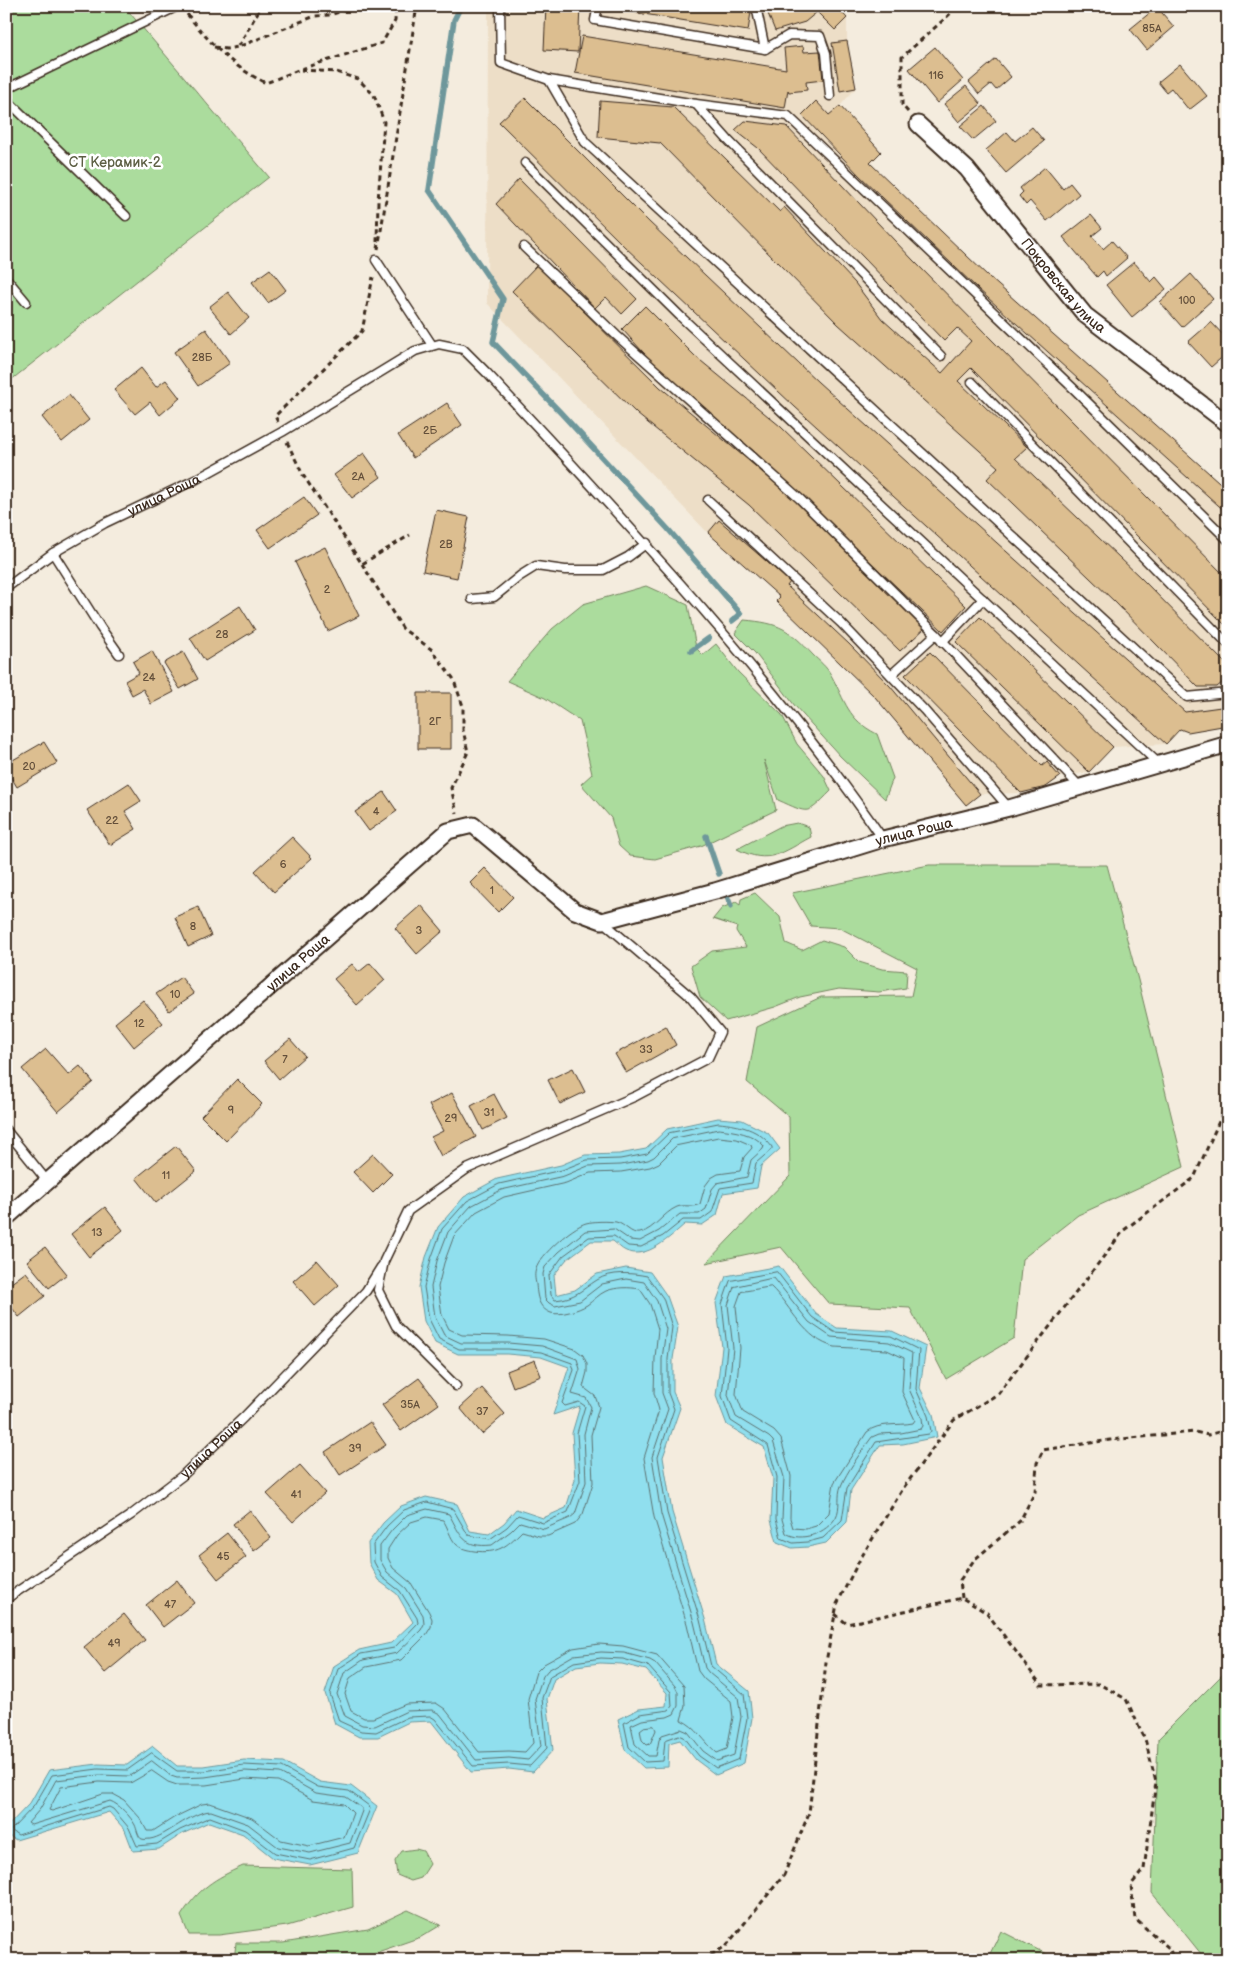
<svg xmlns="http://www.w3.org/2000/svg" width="1234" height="1966" font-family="'Balsamiq Sans',sans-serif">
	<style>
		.built { fill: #eddec7 }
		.green { fill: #abdc9d; stroke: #73835e }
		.water { fill: #90dfee; stroke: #6e979b }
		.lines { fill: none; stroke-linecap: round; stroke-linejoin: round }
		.shore { stroke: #5d7271; stroke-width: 1 }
		.stream { stroke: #6e979b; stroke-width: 5.5 }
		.building { fill: #dcbe90; stroke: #3b2a1e }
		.service-casing { stroke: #3b2a1e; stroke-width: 11 }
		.minor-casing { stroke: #3b2a1e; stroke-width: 19 }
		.path { stroke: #3b2a1e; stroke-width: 3; stroke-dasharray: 5 4; stroke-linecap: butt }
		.service { stroke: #fff; stroke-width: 8 }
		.minor { stroke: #fff; stroke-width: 15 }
		.labels { text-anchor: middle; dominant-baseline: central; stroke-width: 5; stroke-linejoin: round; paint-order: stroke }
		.number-label { font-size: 11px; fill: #634f3a }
		.park-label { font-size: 14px; fill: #5d5f44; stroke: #fff }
		.street-label { font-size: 14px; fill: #3b2a1e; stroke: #fff }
	</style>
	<rect width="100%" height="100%" fill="#f4ecde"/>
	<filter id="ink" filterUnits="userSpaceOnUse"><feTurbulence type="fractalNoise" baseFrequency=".02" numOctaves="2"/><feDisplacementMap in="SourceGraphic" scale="10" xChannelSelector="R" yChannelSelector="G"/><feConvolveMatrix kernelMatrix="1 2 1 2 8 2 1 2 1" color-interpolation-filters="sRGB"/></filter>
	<g filter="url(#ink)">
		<path class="built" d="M488,6H799L801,12L806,6H836L847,18V41L856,88L840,106L881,152L871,164L989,277L1228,490V725L1188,732L1180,729L1166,744L1113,747L1089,772L1060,777L1046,787L1021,793L980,794L966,805L875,697L776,601L780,597L708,533L487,303Z"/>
		<path class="green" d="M6,6H124L269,177L6,384Z
			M646,586L688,605L696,648L703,655L716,644L738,672L782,715L797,744L824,776L831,791C806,816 810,814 778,800L764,760L776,810L701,846L655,859L630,856L619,846L611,818L581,784L592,774L580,721L545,698L507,681L552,629L583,604Z
			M744,620C780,623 789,629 813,655C819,661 827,667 831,675C846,702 847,719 877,734L893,778L885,799L840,756L795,706L755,653L735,633Z
			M797,823L809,827L811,837C783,852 769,866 737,849L781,826Z
			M929,865H1107L1138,980L1184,1167L1078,1215L1022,1259L1014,1338L946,1379L910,1308L829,1304L781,1247L706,1263L790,1176L789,1117L747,1082L757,1027L821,997L911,996L917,968L840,928L811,926L792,893Z
			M755,893L780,917L786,943L802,950L822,940L844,947L859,962L882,969L907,971L906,988L879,992L839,989L800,997L775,1007L726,1021L700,997L691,966L712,951L746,947L736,931L737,927L713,919L722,908L736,902L740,905L741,899Z
			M1228,1669V1960H1206L1152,1893L1158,1739Z
			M416,1849L423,1851L430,1864L421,1878L411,1881L397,1875L395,1861L402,1851Z
			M243,1866L352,1869L353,1907L287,1926L219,1935H189L181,1916C199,1888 214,1879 243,1866Z
			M408,1910L441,1925L421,1937L369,1955L360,1960H234L236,1943H283L368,1929Z
			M1001,1931L1058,1960H987Z"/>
		<path class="water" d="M718,1118L742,1120L768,1133L780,1149L761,1166L757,1188L723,1193L717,1215L702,1225L685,1224C670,1237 647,1260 626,1251C621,1249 617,1244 613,1241H591L567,1259L554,1275L556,1295L575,1290L597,1274L626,1268L650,1272L667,1296L678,1327L673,1359V1392L680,1408L663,1457L672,1512L705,1619L716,1664L749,1691L752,1718L744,1763L716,1775L696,1760L680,1740L669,1743L668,1767L644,1768L625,1750L618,1719L639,1709L666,1706L667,1693L646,1670L622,1664L600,1663L576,1666L554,1679L547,1699L553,1750L533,1772L509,1769L471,1772L431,1721L409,1722L378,1737H359L335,1724L325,1693L334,1666L359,1650L391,1643L413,1622L397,1594L378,1580L369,1563L368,1543L383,1523L401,1506L426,1497L457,1504L470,1531L489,1534L504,1523L516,1509L543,1518L566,1508L575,1480L572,1433L580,1406L553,1415L569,1367L541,1357L507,1354H458L435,1343L424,1321L419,1287L426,1257L438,1227L464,1197L497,1179L561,1165L585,1155L619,1154L646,1149L667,1129Z
			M779,1266L816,1314L837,1328L892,1331L926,1347L920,1388L933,1414L937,1437L903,1444L880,1445L851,1490L847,1522L826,1543L808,1547L792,1548L777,1542L771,1520L773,1478L764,1447L727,1425L716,1396L722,1347L716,1303L726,1276Z
			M153,1746L177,1766H203L244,1760L284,1762L320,1782L351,1786L377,1806L358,1853L310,1865L273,1858L243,1834L209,1822L182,1834L159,1849L133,1851L125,1830L109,1812L16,1840L6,1834V1828L30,1803L49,1770L98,1764L127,1765Z"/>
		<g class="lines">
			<path class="shore" d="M719,1123C740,1125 759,1129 772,1147V1149L756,1163L752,1183L720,1188L712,1212L701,1220H683L663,1236L641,1247L628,1246L614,1236L589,1237L563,1256L549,1275L551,1295L555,1300C576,1298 581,1290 597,1280C611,1271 632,1273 647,1276L663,1298L672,1327L668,1359V1393L674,1409L658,1457L667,1513L700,1620L711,1666L744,1694L747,1718L739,1759L716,1768L699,1756L684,1737L679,1735L665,1740L663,1761L645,1762L629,1747L624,1723L640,1714L669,1710L672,1706L671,1692L648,1666L623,1659L601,1658L574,1662L550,1676L542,1698L547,1748L530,1766L509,1764L473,1766L435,1719L430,1716L408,1717L376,1732L361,1731L339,1721L330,1694L338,1669L361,1654L394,1648L418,1623L417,1618L400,1591L382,1577L374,1562L373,1545L387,1526L404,1510L427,1502L453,1509L468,1535L490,1539L507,1527L518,1515L543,1523L568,1512L580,1481L577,1433L585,1406L579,1402L565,1406L562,1403L574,1370L572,1363L541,1352L508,1349H459L439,1339L429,1319L424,1287L431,1259L442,1229L467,1201L499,1184L562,1170L587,1160L620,1159L647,1154L669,1133Z
				M719,1129C734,1131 754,1133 764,1146L763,1149L751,1160L747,1177L717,1183L712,1189L706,1209L699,1214H680L659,1231L640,1241L630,1240L614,1229L585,1231L559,1252L545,1267L543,1274L545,1299L549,1303L555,1306L580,1301L602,1284L626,1279L644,1282L657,1301L666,1329L662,1359V1393L668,1409L652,1457L661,1514L694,1622L705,1668L709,1673L738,1697L741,1717L734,1755L717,1761L703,1751L688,1732L681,1729L662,1735L659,1740L656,1756H648L635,1744L631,1725L642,1720L667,1717L674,1714L678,1706V1692L675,1686L655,1663L650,1660L624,1653L601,1652L574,1655L548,1670L543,1676L535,1699L541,1746L528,1760L509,1758L476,1760L440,1714L432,1710L407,1711L375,1726L362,1725L345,1716L337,1694L344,1673L363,1660L397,1653L421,1630L424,1624L423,1615L406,1588L387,1572L380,1560V1546L392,1530L407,1515L427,1509L449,1514C461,1536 463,1548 492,1545L511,1531L520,1522L544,1529L570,1518L575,1514L586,1482L584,1434L591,1407L586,1398L572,1394L580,1369L577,1359L542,1346L508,1343H461L444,1335L435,1317L431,1287L437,1261L448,1232L471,1206L501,1190L564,1176L588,1166L621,1165L648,1160L654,1157L672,1139Z
				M719,1137L737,1139L751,1145L752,1148L744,1157L740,1171L718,1174L711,1178L705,1186L700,1204C693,1208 685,1204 677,1207C663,1213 655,1229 640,1233C631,1235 625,1224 616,1222C608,1221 594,1221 586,1223C572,1227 540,1255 536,1269C534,1274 535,1279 536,1284C537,1296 538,1308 551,1313C560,1316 579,1310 587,1305C593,1301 599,1294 606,1291C617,1287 629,1287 640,1289L650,1304L658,1329L655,1358L654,1393L659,1410L644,1458L654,1517L687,1624L698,1671L704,1679L731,1701L733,1717L727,1749L717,1753C704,1742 697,1727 681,1720L685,1706L684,1686L657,1655L623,1646L599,1644L573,1648L544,1664L536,1672L528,1699L533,1743L525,1752L509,1751L479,1752L445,1709L436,1703L406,1704L373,1718H364L351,1711L345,1694L350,1678L366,1667L401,1660L426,1635L431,1627L432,1619L429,1612L411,1583L393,1568L388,1558V1549L397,1535L411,1522L427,1517L443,1520C448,1527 450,1538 456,1544C461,1549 468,1550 474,1551C498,1554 506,1547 522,1531L539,1536H548L575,1524L583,1514L593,1483L591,1435L599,1407L595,1396L583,1387L587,1372V1364L583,1355L575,1349L544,1339L508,1336L462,1335L449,1329L442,1315L438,1287L444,1263L454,1236L476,1212L504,1197L566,1183L590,1173L621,1172L650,1167L659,1163L676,1146Z
				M777,1272L812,1317L834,1332L891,1336L919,1350L916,1389L928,1416L931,1431L929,1434L876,1442L847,1488L842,1520L823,1538L808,1542L793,1543L781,1538L776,1519L777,1477L768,1445L731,1421L722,1396L727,1348L722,1304L730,1281Z
				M774,1278L809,1322L831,1337L889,1342L912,1353L909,1389L922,1418L923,1426L921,1429L901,1433L879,1434L872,1437C863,1449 846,1473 841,1486C837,1495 841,1508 836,1517C827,1533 801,1543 786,1533L782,1519L784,1477L773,1441L769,1437L736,1417L728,1395L733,1348L728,1305L734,1287Z
				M771,1287C792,1307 804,1340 835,1347L887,1350L904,1358L902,1392L915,1420L913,1423C898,1426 879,1422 867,1432L834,1483L829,1513L816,1526L806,1529L793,1528L790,1518L791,1476L781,1439L774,1431L743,1412L736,1394L740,1348L736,1306L741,1292Z
				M654,1726L656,1730L650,1744L647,1745L642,1740L640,1730L644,1727Z
				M152,1753L177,1771H204L244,1765L282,1767L318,1787L349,1791L369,1806L370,1809L354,1848L310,1860L275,1853L245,1830L210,1817L180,1830L157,1844L137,1846L129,1828L113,1809L109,1807L18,1835L12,1831V1829L34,1806L52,1775L98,1769L127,1770Z
				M152,1761L171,1776L177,1778L205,1777L245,1771L280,1773L316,1793L346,1797L362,1808V1811L350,1843L310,1853L278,1847L248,1824L211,1811C190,1812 166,1837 150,1839C147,1839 145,1840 142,1839C138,1838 137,1829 135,1825C131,1817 119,1804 110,1801L31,1825L28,1823L40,1809L56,1780L99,1775L129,1776Z
				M152,1771L168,1782L177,1785H206L245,1779L278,1781L313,1800L344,1804L353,1813L344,1837L309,1846L281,1840L252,1818L210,1803L202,1804L175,1817L153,1831H147L140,1818L124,1800L113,1794H103L52,1811L49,1810L61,1787L99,1782L130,1783Z"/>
			<path class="stream" d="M461,6L454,20L429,190L503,299L493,342L561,413L668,529L741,614L732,621
				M691,651L709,638
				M706,836L719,874
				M727,896L731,906"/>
		</g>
		<path class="building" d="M509,6H531V9H509Z
			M546,6H580L578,52L544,50Z
			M607,6H715L751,12L748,31L607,8Z
			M765,6H799L801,12L806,6H836L847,18L835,30L817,12L805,22L775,31Z
			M1157,7L1174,27L1147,50L1130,29Z
			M582,36L786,69L784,48L803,46L804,52L820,51L823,80L806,82L807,90L789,92L788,90L785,108L575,73Z
			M847,41L856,88L840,91L832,43Z
			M935,47L963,80L937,103L909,69Z
			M996,59L1011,77L996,90L991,84L979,94L969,82Z
			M1180,64L1207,96L1189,110L1171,88L1166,92L1158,82Z
			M966,86L981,104L959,122L944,104Z
			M525,98L649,222L818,382L1185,712L1228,706V725L1188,732L1180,729L1166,744L795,407L625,247L499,122Z
			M600,101L673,107L780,212L784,207L855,283L882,319L942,373L971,341L957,328L944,341L758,148L735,130L745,121L786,126L913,260L1228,579V628L971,368L958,381L1027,447L1015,458L1140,577L1228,666V678L1217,687H1198L1115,602L987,479L998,467L838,324L660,143L598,137Z
			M816,101L829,115L840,106L881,152L870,163L989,277L1228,490V514L978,289L859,175L802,115Z
			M984,106L996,121L973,140L960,126Z
			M1032,127L1044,141L1006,173L986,150L1007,132L1015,141Z
			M1045,167L1063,189L1070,183L1079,194L1047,221L1030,201L1026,205L1019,196L1023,192L1020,188Z
			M519,179L637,299L622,314L606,297L595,308L496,204Z
			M1091,215L1102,228L1092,236L1103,249L1112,241L1127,258L1106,276L1103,271L1097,277L1063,237Z
			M1134,262L1151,282L1156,277L1166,289L1132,317L1106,285Z
			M537,265L660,387L801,504L925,628L900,651L749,505L637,414L512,291Z
			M270,269L286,290L268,303L252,282Z
			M1191,274L1213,299L1182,327L1160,302Z
			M228,292L249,318L231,334L209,307Z
			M645,306L695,356L780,426L966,606L943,631L755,452L673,385L622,329Z
			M1211,322L1228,340V352L1211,367L1188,342Z
			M206,329L230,363L198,386L174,352Z
			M1228,363V378L1221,370Z
			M141,368L156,387L166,380L180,398L160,415L150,402L135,414L114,390Z
			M69,395L89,420L62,442L42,417Z
			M447,403L462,425L413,458L398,435Z
			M364,453L381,477L352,498L334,475Z
			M304,497L317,515L270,548L257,530Z
			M436,510L469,517L457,578L423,571Z
			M719,520L790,582L787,586L849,644L890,686L980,794L966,805L875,697L776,601L780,597L708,533Z
			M325,547L359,616L328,631L295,562Z
			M240,606L255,630L205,661L190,638Z
			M980,617L1113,747L1089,772L956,642Z
			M152,651L174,692L151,704L143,689L132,695L125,681L139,673L133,662Z
			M183,652L198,679L180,689L164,663Z
			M930,652L1042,766L1047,762L1060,777L1046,787L1021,793L905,675Z
			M418,693H451V749H418Z
			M44,742L57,763L17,787L6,769V764Z
			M129,783L141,801L125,811L136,829L110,845L87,810Z
			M384,792L397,811L369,831L355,812Z
			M292,837L312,858L274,892L255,871Z
			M485,868L513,897L498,912L470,883Z
			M421,905L443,931L417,954L395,928Z
			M198,907L211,936L188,947L175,917Z
			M370,963L385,980L357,1005L334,979L352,964L359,972Z
			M181,977L194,994L169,1011L156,994Z
			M143,1000L163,1023L134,1047L115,1023Z
			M666,1026L676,1045L626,1073L615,1054Z
			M290,1039L305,1056L279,1079L264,1061Z
			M46,1049L69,1075L80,1066L93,1082L58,1112L22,1069Z
			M573,1068L585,1092L560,1104L548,1080Z
			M237,1079L262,1104L226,1141L201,1116Z
			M452,1093L476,1137L441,1156L431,1137L443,1131L429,1105Z
			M494,1094L507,1118L483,1130L471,1106Z
			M6,1134L12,1142L6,1147Z
			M176,1146L196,1171L156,1203L136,1178Z
			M373,1154L392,1174L373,1193L353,1172Z
			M105,1207L123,1230L89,1257L71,1234Z
			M45,1247L67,1274L49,1288L27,1261Z
			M317,1260L339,1285L315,1306L293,1281Z
			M26,1272L45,1296L19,1317L6,1300V1287Z
			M535,1360L541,1376L513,1387L507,1371Z
			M419,1378L439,1404L401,1431L382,1405Z
			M482,1388L505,1414L482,1434L460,1408Z
			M370,1422L386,1445L340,1475L325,1452Z
			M300,1465L325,1493L293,1522L267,1494Z
			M250,1510L271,1538L254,1551L233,1524Z
			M227,1533L246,1557L218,1579L199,1555Z
			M177,1580L194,1603L163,1627L146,1605Z
			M124,1614L145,1640L105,1673L84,1647Z"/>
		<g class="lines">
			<defs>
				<g id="service">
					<path d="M500,6L501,63L549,80"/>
					<path d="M598,6L595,20L765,49L756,6"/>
					<path d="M765,49L789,35L820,36L826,53L830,96"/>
					<path d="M6,89L178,6"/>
					<path d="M6,99L126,216"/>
					<path d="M696,104L728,140L941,356"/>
					<path d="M525,163L681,317L1159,764"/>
					<path d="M524,247L616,335L800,499L936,634L1080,787"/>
					<path d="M376,260L432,345"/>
					<path d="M6,278L26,302"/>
					<path d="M972,382L1228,644"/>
					<path d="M708,500L841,623L924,710L1009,808"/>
					<path d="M1228,540L1075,390L788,116L696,104L549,80L585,142L1187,697L1228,693"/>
					<path d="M6,588L53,553"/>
					<path d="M472,599L494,597L520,576L536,566L565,570H603L628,557L647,543"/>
					<path d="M942,642L983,599"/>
					<path id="s1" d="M119,654L100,627L53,553L105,523L195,480L282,432L415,351L439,344L463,349L487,373C626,522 767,671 883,839"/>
					<path d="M891,675L936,634"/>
					<path d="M6,1130L47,1181"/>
					<path d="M456,1386L396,1326L378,1290L384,1261L408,1211L467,1169L636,1096L708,1058L720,1032L691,997L602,921"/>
					<path id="s2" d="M6,1599L131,1515L182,1476L244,1417L366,1291L381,1267"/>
				</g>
				<g id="minor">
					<path id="s3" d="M918,124L967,169L1085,315L1228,424"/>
					<path id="s4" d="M6,1218L448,831L473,825L575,911L602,921L715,891L883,839L1009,808L1228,744"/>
				</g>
			</defs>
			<use href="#service" class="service-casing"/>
			<use href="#minor" class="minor-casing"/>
			<path class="path" d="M187,14C211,44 231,66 266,83L298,70L382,43L395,21L396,6
				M238,46C247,33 253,19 262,6
				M214,47L226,49L238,47L315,16L330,15L359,6
				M301,70L336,72L358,79L374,95L384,122L378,201L377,242
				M908,112L902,105V57L950,14L956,6
				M378,249L417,6
				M278,422L275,416L362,331L373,277
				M287,442L303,475L362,564L410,535
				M362,564L403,629L431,649L453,678L463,706V730L468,752L451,788L457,813
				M962,1598L960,1580L974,1560L1020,1521L1035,1492L1037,1463L1043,1450L1110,1440L1195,1432L1208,1435L1226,1430L1228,1427
				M835,1614L847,1624L962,1598L987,1613L1041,1685L1099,1684L1126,1699L1145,1739L1156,1782L1144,1869L1131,1885L1135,1919L1170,1949L1173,1960
				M703,1960L726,1946L784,1875L809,1813L826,1662L837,1604L859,1561L904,1487L954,1420L998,1394L1124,1230L1194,1178L1228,1101"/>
			<use href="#service" class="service"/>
			<use href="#minor" class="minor"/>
		</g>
	</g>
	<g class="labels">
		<g class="number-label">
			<text x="1152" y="28">85А</text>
			<text x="936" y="75">116</text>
			<text x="1187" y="300">100</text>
			<text x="202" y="357">28Б</text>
			<text x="430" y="430">2Б</text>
			<text x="358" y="476">2А</text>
			<text x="446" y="544">2В</text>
			<text x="327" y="589">2</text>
			<text x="222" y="634">28</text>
			<text x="149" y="677">24</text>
			<text x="435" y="721">2Г</text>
			<text x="29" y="766">20</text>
			<text x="376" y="811">4</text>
			<text x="112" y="820">22</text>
			<text x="283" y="864">6</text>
			<text x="492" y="890">1</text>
			<text x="193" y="926">8</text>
			<text x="419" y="930">3</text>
			<text x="175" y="994">10</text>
			<text x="139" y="1023">12</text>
			<text x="646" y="1049">33</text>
			<text x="285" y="1059">7</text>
			<text x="231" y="1110">9</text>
			<text x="489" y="1112">31</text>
			<text x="451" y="1118">29</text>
			<text x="166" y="1175">11</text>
			<text x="97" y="1232">13</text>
			<text x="410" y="1404">35А</text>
			<text x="482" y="1411">37</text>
			<text x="355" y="1448">39</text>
			<text x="296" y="1494">41</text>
			<text x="223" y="1556">45</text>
			<text x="170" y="1604">47</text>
			<text x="114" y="1643">49</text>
		</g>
		<g class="park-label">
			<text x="115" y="162">СТ Керамик-2</text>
		</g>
		<g class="street-label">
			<text stroke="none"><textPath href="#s3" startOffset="218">Покровская улица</textPath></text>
			<text stroke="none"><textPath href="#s1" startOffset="246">улица Роща</textPath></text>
			<text stroke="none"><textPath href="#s4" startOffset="1100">улица Роща</textPath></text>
			<text stroke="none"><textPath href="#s4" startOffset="388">улица Роща</textPath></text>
			<text stroke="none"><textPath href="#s2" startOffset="255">улица Роща</textPath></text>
		</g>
	</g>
	<rect width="1234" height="1966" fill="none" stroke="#fff" stroke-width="25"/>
	<rect x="12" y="12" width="1209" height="1941" fill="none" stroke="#3b2a1e" stroke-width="2" filter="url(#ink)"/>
</svg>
